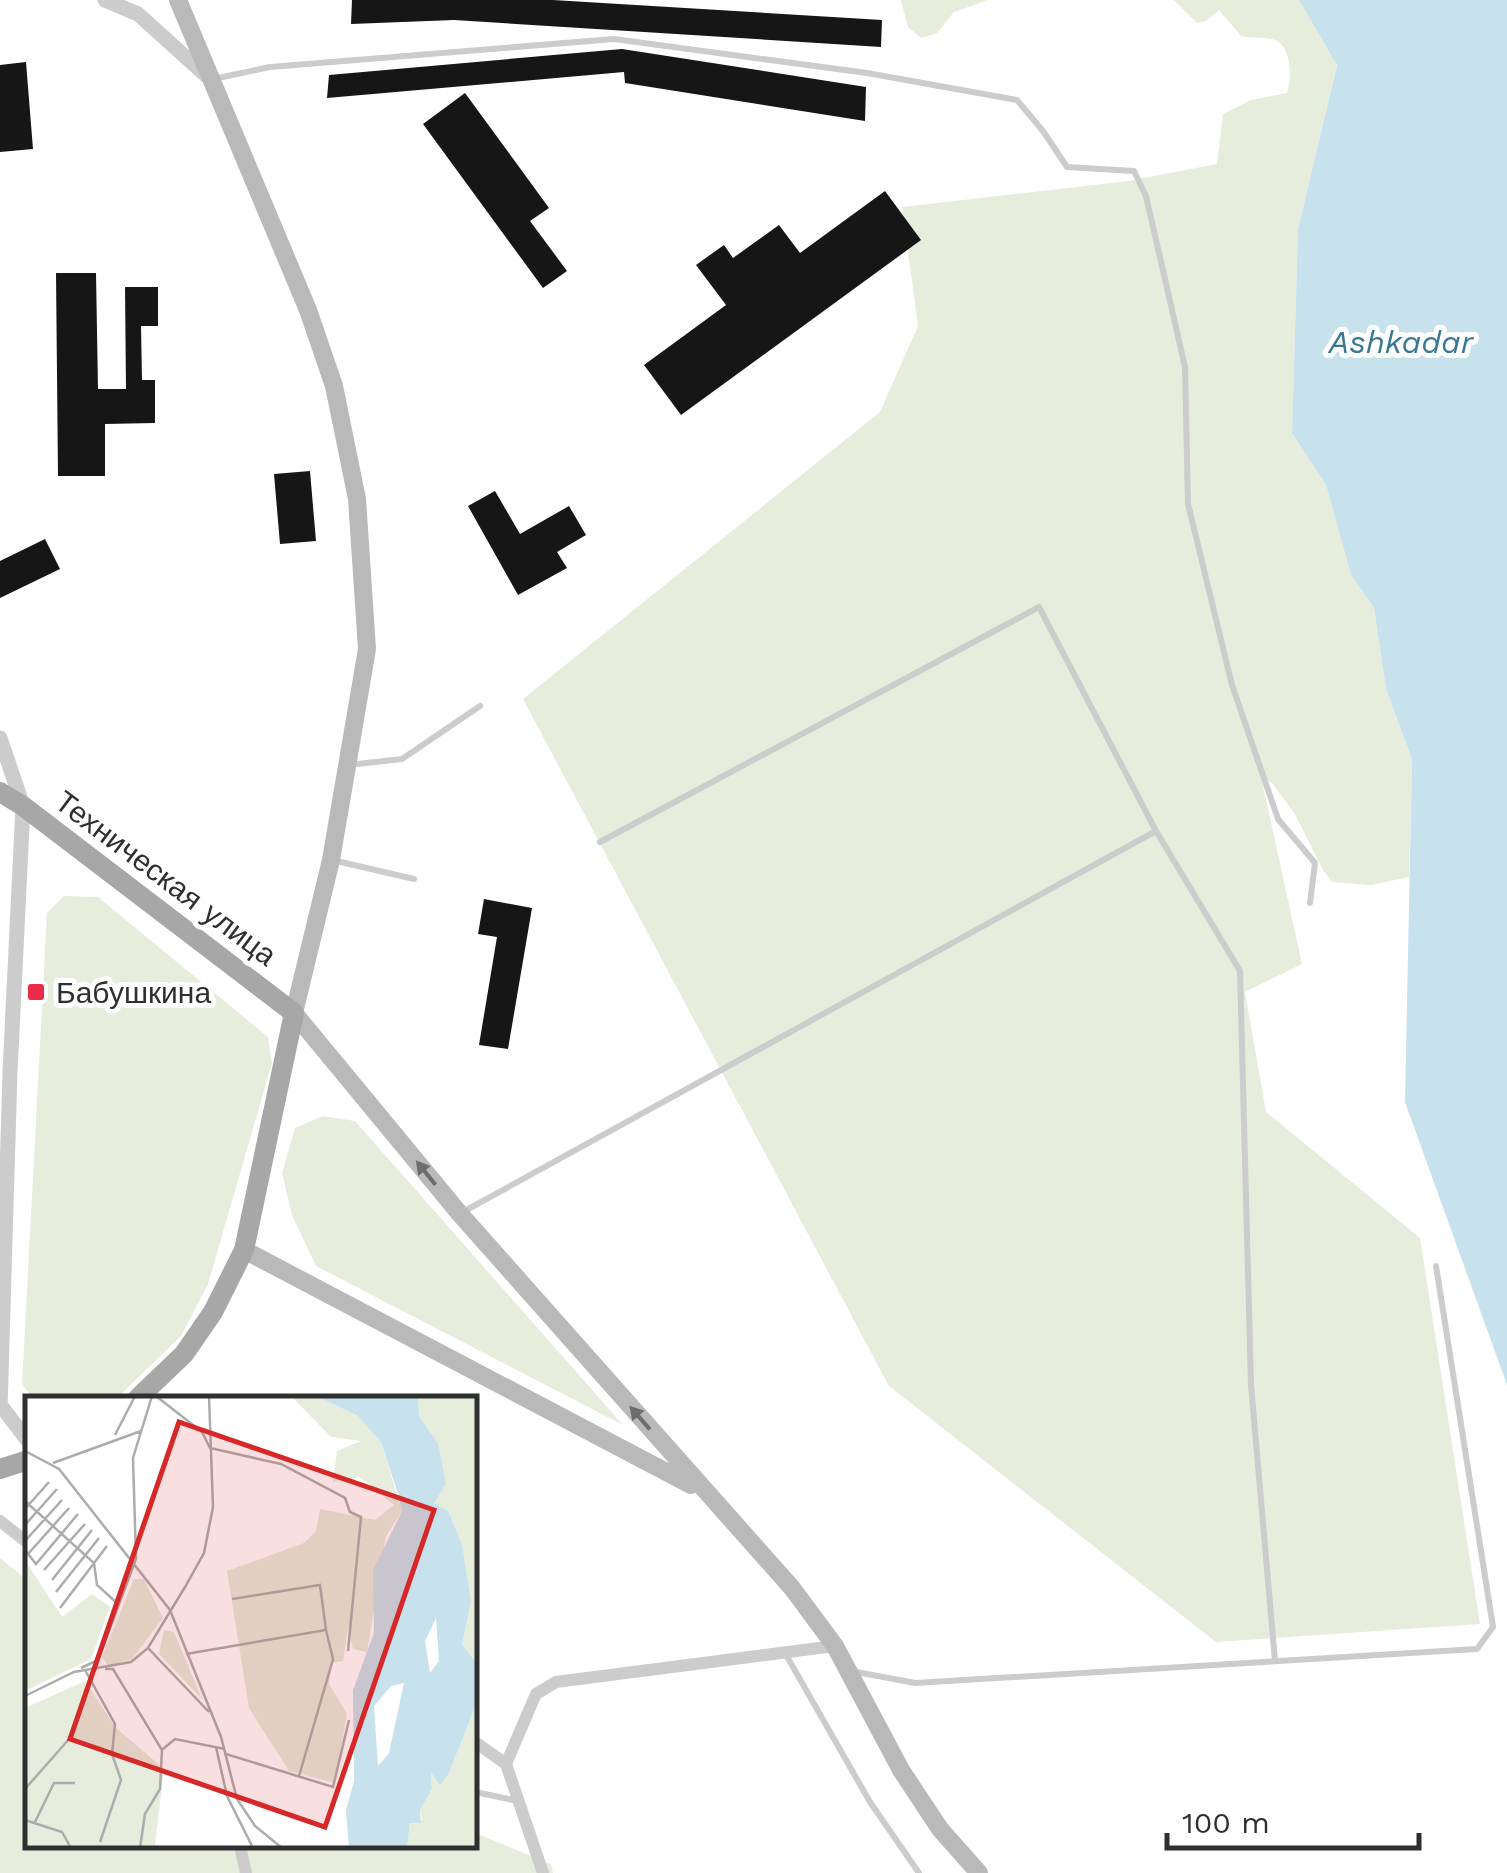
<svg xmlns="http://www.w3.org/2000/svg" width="1507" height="1873" font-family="'Work Sans',sans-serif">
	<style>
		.green { fill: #e6eddc }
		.water { fill: #c7e1ed }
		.building { fill: #161616 }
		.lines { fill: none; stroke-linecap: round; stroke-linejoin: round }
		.service { stroke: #ccc; stroke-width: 6 }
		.minor { stroke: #ccc; stroke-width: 12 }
		.tertiary { stroke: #ccc; stroke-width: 15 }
		.secondary { stroke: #b9b9b9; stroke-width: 18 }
		.primary { stroke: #a7a7a7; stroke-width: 20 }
		.oneway { fill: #6d6d6d }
		.poi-dot { fill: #eb2b48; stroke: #fff; stroke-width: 4 }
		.labels { text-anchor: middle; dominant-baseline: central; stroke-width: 10; stroke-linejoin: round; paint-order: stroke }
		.street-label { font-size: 30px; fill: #2f2f2f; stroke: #fff }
		.poi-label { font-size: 30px; fill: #2f2f2f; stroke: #fff; text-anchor: start }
		.water-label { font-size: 32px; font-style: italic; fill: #397894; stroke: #fff }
		.inset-road { fill: none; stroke: #acacac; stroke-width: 2.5 }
		.view { fill: #d62828; fill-opacity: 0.15; stroke: #d62828; stroke-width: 5 }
		.inset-edge { fill: none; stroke: #2f2f2f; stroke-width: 5 }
	</style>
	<rect width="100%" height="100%" fill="#fff"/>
	<path class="green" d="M901,0H988L954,12L937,33L921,38L908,27Z
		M1174,0H1299L1337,64L1298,229L1292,433L1326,485L1351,575L1374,608L1386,689L1412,759L1409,877L1371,885L1332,882L1323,870L1295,814L1272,783L1261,777L1302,964L1245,992L1266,1112L1420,1238L1480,1624L1216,1642L889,1386L523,699L880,412L918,326L902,207L1129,181L1217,164L1223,114L1251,100L1287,93C1292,79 1292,47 1275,40C1265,37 1251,38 1241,36L1219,10L1206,21L1197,23Z
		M64,896L98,897L268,1037L272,1063L208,1284L181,1336L117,1398H33L22,1384L47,913Z
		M323,1116L355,1121L623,1425L316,1266L292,1215L282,1173L295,1128Z
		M0,1558L27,1580L28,1846H475V1833L551,1864L553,1873H0Z"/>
	<path class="water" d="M1299,0H1507V1385L1405,1102L1412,759L1386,689L1374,608L1351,575L1326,485L1292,433L1298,229L1337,65Z"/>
	<path class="building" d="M352,0H553L882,20L881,47L454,20L351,24Z
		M622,49L866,87L865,121L625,83L624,72L327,98L329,75Z
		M26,62L33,149L0,152V65Z
		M465,93L549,208L530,221L567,271L543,288L423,124Z
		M885,191L921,240L681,415L644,365L726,305L696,265L724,245L733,258L779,225L800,253Z
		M56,273H96L98,389H126L125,287H158V326H141L142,380H155V423L105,424V476H58Z
		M310,471L316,541L280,544L274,474Z
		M495,491L520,534L569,506L586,535L557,552L567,568L518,595L468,506Z
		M45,539L60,569L0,598V561Z
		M484,899L532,908L508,1049L479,1045L497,937L478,934Z"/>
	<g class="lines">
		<path class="service" d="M213,79L270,67L614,39L867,73L1017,100L1043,131L1067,167L1134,171L1146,196L1185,367L1188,504L1232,685L1278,819L1315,863L1310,903
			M348,765L402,759L480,706
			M1156,831L1240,971L1251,1385L1275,1661
			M332,860L414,879
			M461,1213L1156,831L1039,607L600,842
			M785,1653L870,1802L919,1873
			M851,1671L915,1683L1477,1649L1493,1627L1436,1266
			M475,1792L518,1801"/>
		<path class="minor" d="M0,1521L28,1543
			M475,1742L506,1764L543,1873
			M506,1764L536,1694L556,1682L835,1646
			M240,1846L246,1873"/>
		<path class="tertiary" d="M105,0L138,14L210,79
			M0,738L23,806L10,1072L0,1409
			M2,1407L28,1441"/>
		<path class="secondary" d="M178,0L308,310L334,386L357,499L367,649L331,860L294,1013L460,1214L792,1588L835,1646L901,1770L940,1829L979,1873
			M244,1250L691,1485"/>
		<path class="primary" d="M0,792L23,806L294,1013L244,1250L213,1312L184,1354L138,1398
			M0,1469L28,1460"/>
	</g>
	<defs><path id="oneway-solid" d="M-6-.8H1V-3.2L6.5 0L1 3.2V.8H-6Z" transform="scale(2.5)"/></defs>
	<g class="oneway">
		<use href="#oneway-solid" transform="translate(426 1173) rotate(-129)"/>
		<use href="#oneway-solid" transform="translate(640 1418) rotate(-131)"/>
	</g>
	<rect class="poi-dot" x="26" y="982" width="20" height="20" rx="5"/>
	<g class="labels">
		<g class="street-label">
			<text transform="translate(166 878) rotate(37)">Техническая улица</text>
		</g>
		<g class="poi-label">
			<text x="56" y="992">Бабушкина</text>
		</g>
		<g class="water-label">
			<text x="1401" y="342">Ashkadar</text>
		</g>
	</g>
	<g transform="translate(25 1396)">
		<rect width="452" height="452" fill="#fff"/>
		<path d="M266,0H291L333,20L356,46L377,115L361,140L342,256L328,253L323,232L318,265L307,267L304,288L322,318L310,387L264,375L224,312L202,175L279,147L291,135L295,113L350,124L369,109L335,81L308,86L312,55L336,45L306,41ZM452,0V274L437,249L446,206L409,108L417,83L413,47L394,20L393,2ZM0,164L37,221L67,198L85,211L66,263L0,295ZM109,183H119L138,222L107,263L83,270L77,261ZM139,234L149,236L177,303L134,258ZM60,285L90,331L139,373L130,449L143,452H0V312ZM452,306V452H382L385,427L397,424L395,414L407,393L406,375L424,377Z" fill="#e6eddc"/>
		<path d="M291,0H393L394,20L413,47L421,88L409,107L423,115L437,149L446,206L437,249L452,268V306L424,377L415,389L406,376L407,393L395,414L396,427H385L382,452H324L321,414L329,385L328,294L349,237L348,174L377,115L373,98L356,46L333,20ZM411,222L414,265L405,277L400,245ZM379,287L364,357L353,370L349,310L366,290Z" fill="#c7e1ed" fill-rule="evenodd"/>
		<path class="inset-road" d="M131,0L177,36L185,52L256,68L320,102L325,116L336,121L323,255M90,39L110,0M0,55L34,73L145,214L196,341L212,403L230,430L257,452M28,67L116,35M0,105L69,167L72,189L93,208M0,113L24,86M0,129L32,93M0,145L37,104M0,154L11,168L53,118M3,158L44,112M19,174L60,128M27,184L67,134M31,196L74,142M35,212L82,150M123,252L184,316M161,258L301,234L295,189L207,203M56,272L73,264L111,163L108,62L127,0M80,273H88L137,354L135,393L120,418L115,452M60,274L90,328L87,358L96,384L75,446M0,300L49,276L106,266L123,252L160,191L179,157L188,111L184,0M191,351L202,400L228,452M138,353L150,343L200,353M201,358L308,391L324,324M274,380L308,263L301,234M0,393L45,342M0,424L37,436L46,452M10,426L29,387H50"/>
		<path class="view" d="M154,26L409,114L300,431L45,343Z"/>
		<rect width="452" height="452" class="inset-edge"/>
	</g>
	<path d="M1167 1833v15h252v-15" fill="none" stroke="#2f2f2f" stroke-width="5"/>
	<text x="1182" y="1833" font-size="30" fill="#2f2f2f" stroke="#ffffff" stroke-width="8" paint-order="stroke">100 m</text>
</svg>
